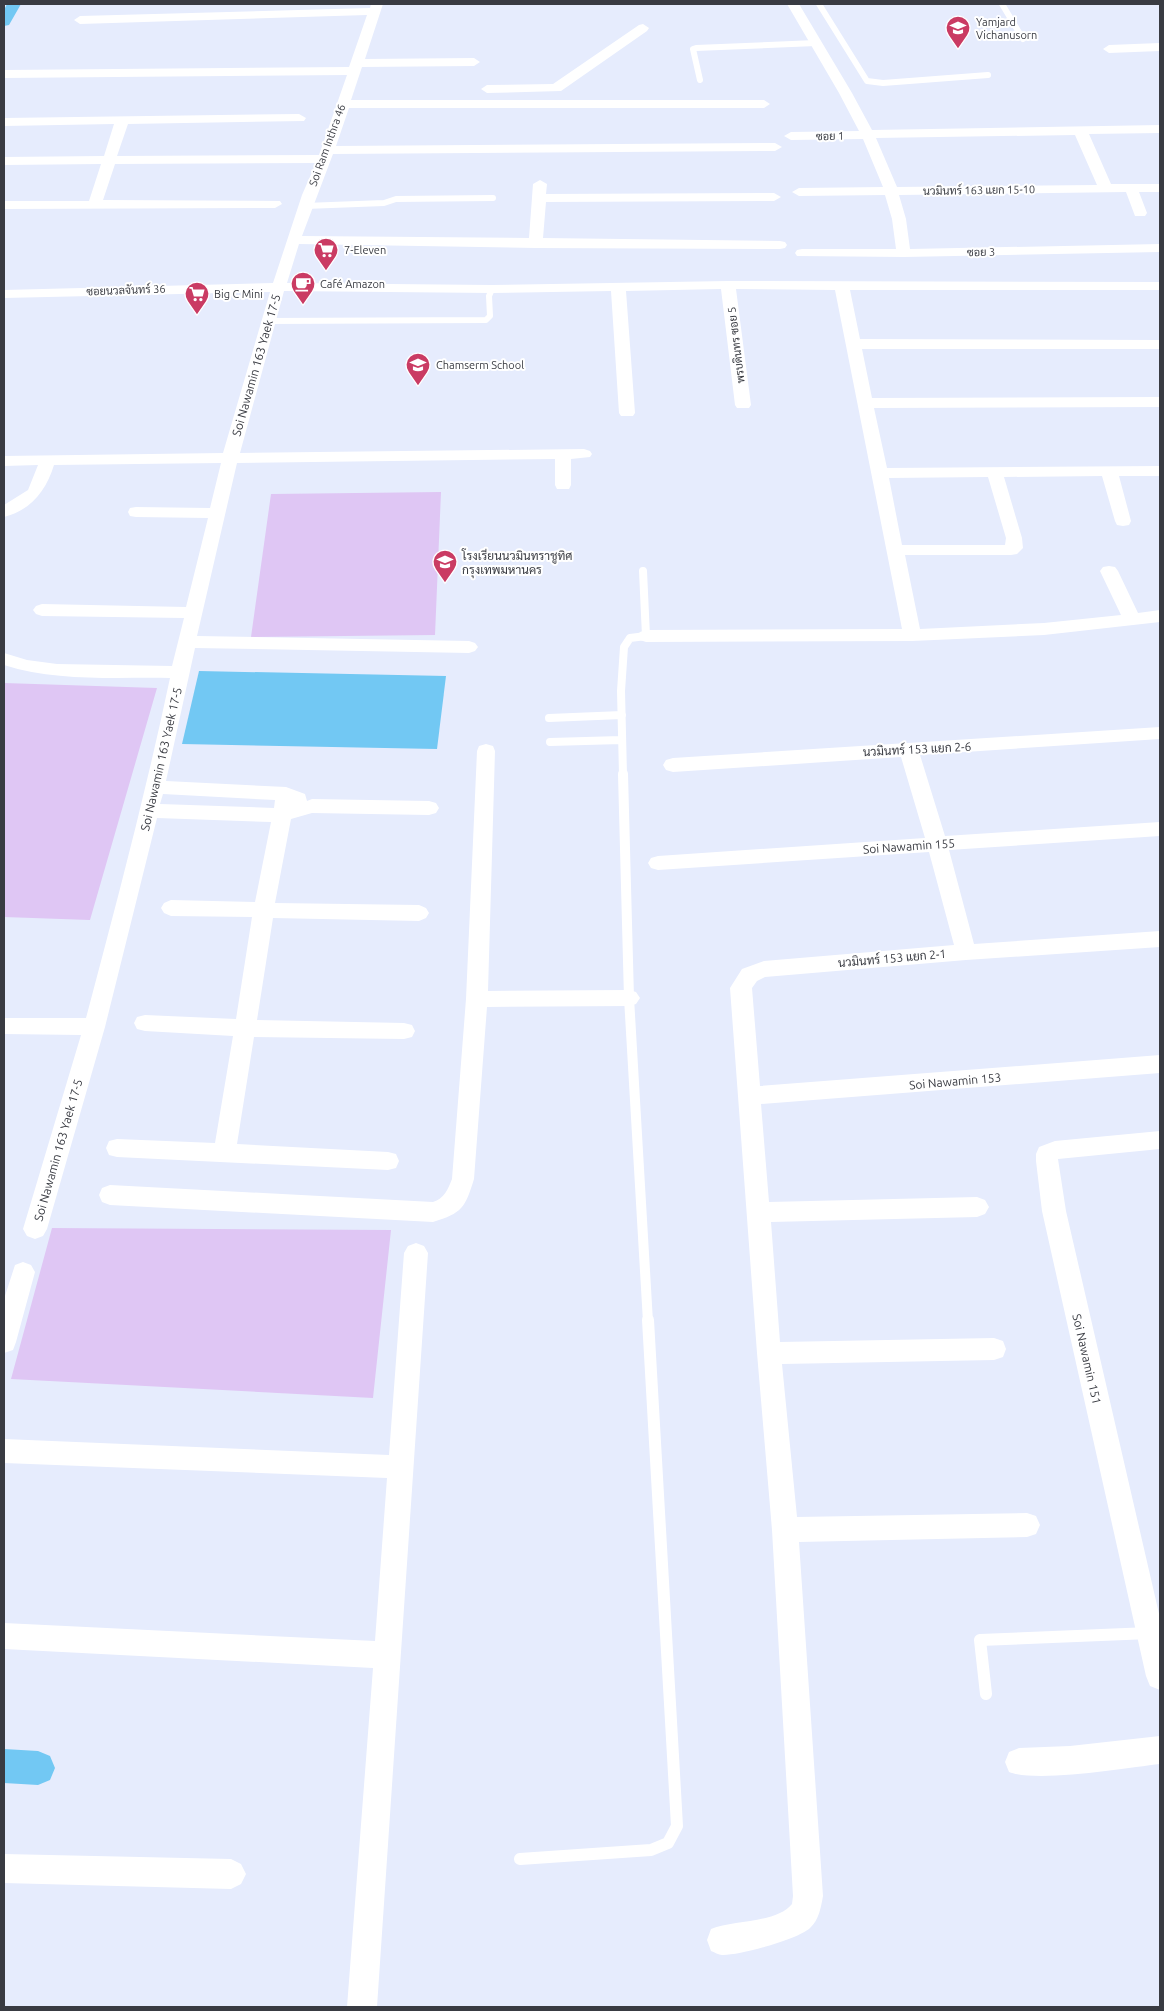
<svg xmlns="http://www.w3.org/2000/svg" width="1164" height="2011" font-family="Ubuntu,Sarabun,sans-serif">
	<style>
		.green { fill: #dfc6f4 }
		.water { fill: #72c8f3 }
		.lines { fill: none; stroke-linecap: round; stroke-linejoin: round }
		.canal { fill: #72c8f3; fill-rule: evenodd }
		.lane-far3 { stroke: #fff; stroke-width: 6 }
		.lane-far2 { stroke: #fff; stroke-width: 8 }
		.lane-far1 { stroke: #fff; stroke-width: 10 }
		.lane { stroke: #fff; stroke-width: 12 }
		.street { fill: #fff; fill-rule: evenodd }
		.labels { text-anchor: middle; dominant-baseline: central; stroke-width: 4; stroke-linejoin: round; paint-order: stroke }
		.far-poi-label { font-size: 11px; fill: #393b42; stroke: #fff; text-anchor: start }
		.far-street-label { font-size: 11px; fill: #393b42; stroke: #fff }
		.street-label { font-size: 12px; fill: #393b42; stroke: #fff }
		.poi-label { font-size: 12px; fill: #393b42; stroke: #fff; text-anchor: start }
	</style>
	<rect width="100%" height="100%" fill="#e6ecfd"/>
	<path class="green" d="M441,492L435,635L251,637L271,494Z
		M4,683L157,688L90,920L4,917Z
		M52,1228L391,1230L373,1398L11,1379Z"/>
	<path class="water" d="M199,671L446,676L437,749L182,744Z"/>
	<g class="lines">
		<path class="canal" d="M7,4H21L9,25L4,26V10Z
			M4,1749L38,1751L50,1756L55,1768L50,1780L38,1785L4,1783Z"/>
		<path class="lane-far3" d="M819,4L867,81L883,83L988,75
			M1002,4L1023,39
			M700,80L693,49L696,48L816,43
			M305,206L384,203L396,199L493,198
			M268,321L486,320L490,316L489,296L492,289"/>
		<path class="lane-far2" d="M549,718L622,715
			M550,742L621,740
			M623,775L621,691L624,647L630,638L646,636L643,571"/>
		<path class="lane-far1" d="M623,774L629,998L648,1322"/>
		<path class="lane" d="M986,1694L980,1640L1150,1633
			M520,1859L651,1850L668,1843L677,1826L648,1320"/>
		<path class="street" d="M371,4H383L365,59L474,58L480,62L474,66L362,67L351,100H764L770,104L764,108H349L336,146L775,143L782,147L775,151L333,154L302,236L529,238L533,184L540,180L547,184L546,194L774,193L781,197L774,201L546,202L543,238L780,241L785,242L787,245L785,248L780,249L536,248L299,244L287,283L492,285L728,281L1160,282V290H850L860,339L1160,340V349H862L872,398L1160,397V407L874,408L887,468L1160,466V476H1119L1131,521L1129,525L1123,526L1117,525L1115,521L1102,476L1004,477L1022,538L1023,548L1017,554L1011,555H905L920,629L1044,623L1121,615L1100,571L1103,567L1109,566L1115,567L1118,571L1138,613L1160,610V622L1044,635L912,641L646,642L640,640L637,636L640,632L646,630L902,629L835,290L736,289L751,405L749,408H737L735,405L721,289L626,291L635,413L633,416H621L619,413L611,291L492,293L284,291L240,453L584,449L590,451L592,454L590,457L571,459V485L569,489H557L555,485V459L237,463L197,636L469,641L475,643L478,647L475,651L469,653L195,648L166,781L286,787L305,794L307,801L312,799L429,801L436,803L439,808L436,813L429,815L312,813L291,819L275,903L419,905L426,908L429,913L426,918L419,921L273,918L257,1020L404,1023L412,1025L415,1031L412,1037L404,1039L254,1037L237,1144L388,1152L396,1154L399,1161L396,1168L388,1170L117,1157L109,1155L106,1148L109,1141L117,1139L215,1143L233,1036L145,1031L137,1029L134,1023L137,1017L145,1015L236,1019L252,917L171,916L164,913L161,908L164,903L171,900L255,902L271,822L157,818L105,1027L47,1229L43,1236L35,1239L27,1236L23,1229L81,1035L4,1034V1018H86C116,905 146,792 170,678C115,677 57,682 4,665V653L27,660L57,664L172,666L184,618L42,616L36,614L33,610L36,606L42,604L186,607L208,518L136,517L130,516L128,512L130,508L136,507L210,508L221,463L54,465C46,491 31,510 4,517V505L28,490L38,465L4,466V456L223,453L270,292L4,298V290L273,283L302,195L316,163L115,164L103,200L280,201L282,204L275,208L4,209V201H89L101,164L4,165V157L104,156L114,124L4,126V118L299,114L306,118L304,121L128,124L117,156L319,155L347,75L4,78V70L349,67L367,15L80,24L74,20L80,16L370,8ZM988,477L1006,538L1005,545H902L889,478ZM163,794L275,800L274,808L160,804Z
			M787,4H799L852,93L872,130L1160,125V133L1089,134L1111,184H1160V192H1139L1147,213L1145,216H1135L1126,192L899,195L906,219L910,249L1160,244V252L904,257L797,256L795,253L797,250L802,249H896L892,219L885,195L799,196L792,192L799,188L883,187L863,139L791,140L784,136L791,132L859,131L839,93ZM1075,135L1097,185L897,187L876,138Z
			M643,24L649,28L647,31L561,91L487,93L481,89L487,85L553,84L639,25Z
			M1160,43V51L1109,53L1103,49L1109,45Z
			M1160,727V739L920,755L945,836L1160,822V836L949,850L974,944L1160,931V947L966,960L765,977L757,981L752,988L760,1086L1160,1055V1073L761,1104L769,1202L977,1197L985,1200L989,1207L985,1214L977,1217L771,1222L780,1342L994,1338L1003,1341L1006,1349L1003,1357L994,1360L782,1364L797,1517L1027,1513L1036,1516L1040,1525L1036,1534L1027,1537L799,1542L823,1896C821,1907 819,1920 810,1928C799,1939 738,1956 722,1955C719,1955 714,1952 711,1951L707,1940L711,1929C734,1920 777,1923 792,1904L793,1896L772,1530L757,1353L730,988L742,969L764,961L954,945L929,852L658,870L651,868L648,863L651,858L658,856L925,838L901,757L673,772L666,770L663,765L666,760L673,758Z
			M486,744L493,746L495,751L488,991L629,990L636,992L640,998L636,1004L629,1006L487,1007L474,1179C465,1208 462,1213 433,1222L110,1205L102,1202L99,1195L102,1188L110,1185L433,1202C444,1199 448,1189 452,1179L466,999L477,751L479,746Z
			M1160,1131V1149L1058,1159L1066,1211L1160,1618V1690L1150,1686L1146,1676L1042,1211L1036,1161V1154L1039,1147L1055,1141Z
			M416,1243L424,1246L428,1253L377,2007H347L373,1668L4,1649V1623L375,1641L387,1478L4,1463V1439L389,1455L404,1253L408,1246Z
			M23,1262L31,1265L35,1272L16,1342L13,1350L4,1353V1299L15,1265Z
			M1160,1736V1764C1126,1768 1037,1783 1009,1772L1005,1762L1009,1752L1019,1748L1070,1746Z
			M4,1854L231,1859L241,1864L246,1874L241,1884L231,1889L4,1883Z"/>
	</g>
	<defs>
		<symbol id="school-pin" viewBox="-11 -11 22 30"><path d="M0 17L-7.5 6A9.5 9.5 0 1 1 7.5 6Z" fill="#ca3b63" stroke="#fff"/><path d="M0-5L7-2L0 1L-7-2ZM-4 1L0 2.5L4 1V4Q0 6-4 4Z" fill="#fff"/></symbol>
		<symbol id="supermarket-pin" viewBox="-11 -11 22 30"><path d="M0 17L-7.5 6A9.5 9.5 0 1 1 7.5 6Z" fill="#ca3b63" stroke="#fff"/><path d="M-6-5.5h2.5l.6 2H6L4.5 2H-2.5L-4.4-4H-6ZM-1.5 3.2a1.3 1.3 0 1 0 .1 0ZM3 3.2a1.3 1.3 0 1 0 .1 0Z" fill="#fff"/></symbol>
		<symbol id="cafe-pin" viewBox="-11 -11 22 30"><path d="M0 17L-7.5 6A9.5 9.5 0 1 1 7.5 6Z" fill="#ca3b63" stroke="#fff"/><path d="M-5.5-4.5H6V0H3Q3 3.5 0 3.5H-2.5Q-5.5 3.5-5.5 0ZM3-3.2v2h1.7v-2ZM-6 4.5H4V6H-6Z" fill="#fff"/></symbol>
	</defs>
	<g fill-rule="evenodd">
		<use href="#school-pin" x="944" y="14" width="28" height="38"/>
		<use href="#supermarket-pin" x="312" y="236" width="28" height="38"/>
		<use href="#cafe-pin" x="289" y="270" width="28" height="38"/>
		<use href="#supermarket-pin" x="183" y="280" width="28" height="38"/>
		<use href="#school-pin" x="404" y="351" width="28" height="38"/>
		<use href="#school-pin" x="431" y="548" width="28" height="38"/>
	</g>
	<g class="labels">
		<g class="far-poi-label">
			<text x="976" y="22">Yamjard<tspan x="976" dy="13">Vichanusorn</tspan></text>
			<text x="344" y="250">7-Eleven</text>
			<text x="320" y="284">Café Amazon</text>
			<text x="214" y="294">Big C Mini</text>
			<text x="436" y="365">Chamserm School</text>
		</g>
		<g class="far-street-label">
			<text transform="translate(830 136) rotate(-1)">ซอย 1</text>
			<text transform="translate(327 145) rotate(-70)">Soi Ram Inthra 46</text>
			<text transform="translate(979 190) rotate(-1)">นวมินทร์ 163 แยก 15-10</text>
			<text transform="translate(981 252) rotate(-1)">ซอย 3</text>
			<text transform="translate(126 290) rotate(-2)">ซอยนวลจันทร์ 36</text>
			<text transform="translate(736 345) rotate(-97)">พรบดินทร ซอย 5</text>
		</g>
		<g class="street-label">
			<text transform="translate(256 365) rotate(-74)">Soi Nawamin 163 Yaek 17-5</text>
			<text transform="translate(917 749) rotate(-3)">นวมินทร์ 153 แยก 2-6</text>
			<text transform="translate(161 759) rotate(-77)">Soi Nawamin 163 Yaek 17-5</text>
			<text transform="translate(909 846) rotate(-4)">Soi Nawamin 155</text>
			<text transform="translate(892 958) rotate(-5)">นวมินทร์ 153 แยก 2-1</text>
			<text transform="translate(955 1081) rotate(-5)">Soi Nawamin 153</text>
			<text transform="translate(58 1150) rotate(-74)">Soi Nawamin 163 Yaek 17-5</text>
			<text transform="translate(1087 1359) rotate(77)">Soi Nawamin 151</text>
		</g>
		<g class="poi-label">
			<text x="462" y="555">โรงเรียนนวมินทราชูทิศ<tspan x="462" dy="14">กรุงเทพมหานคร</tspan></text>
		</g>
	</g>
	<rect width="1164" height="2011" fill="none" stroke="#393b42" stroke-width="10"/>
</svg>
